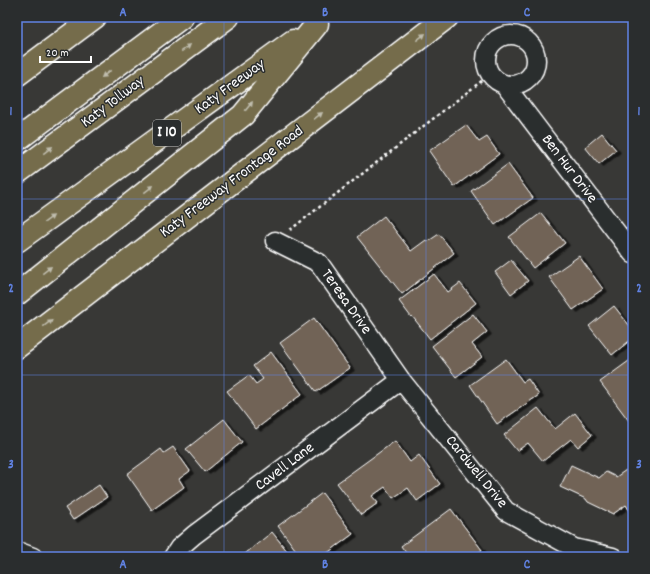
<svg xmlns="http://www.w3.org/2000/svg" width="650" height="574" font-family="Dekko,sans-serif">
	<style>
		.building { fill: #716457; stroke: #fff; filter: url(#shadow) }
		.lines { fill: none; stroke-linecap: round; stroke-linejoin: round }
		.minor-casing { stroke: #fff; stroke-width: 21 }
		.major-casing { stroke: #fff; stroke-width: 25 }
		.highway-casing { stroke: #fff; stroke-width: 25 }
		.path { stroke: #fff; stroke-width: 2.5; stroke-dasharray: 3 3; stroke-linecap: butt }
		.minor { stroke: #2a2d2e; stroke-width: 18 }
		.major { stroke: #746c4b; stroke-width: 22 }
		.highway { stroke: #746c4b; stroke-width: 22 }
		.oneway { fill: #c0bdae }
		.grid { fill: none; stroke: #6183e4; stroke-width: 1; stroke-opacity: 0.55 }
		.labels { text-anchor: middle; dominant-baseline: central; stroke-width: 3; stroke-linejoin: round; paint-order: stroke }
		.shield { fill: #2a2d2e; stroke: #bfc0c0; stroke-width: 1 }
		.shield-label { font-size: 15px; font-weight: bold; fill: #fff }
		.street-label { font-size: 16px; fill: #fff; stroke: #2a2d2e }
		.neatline { fill: none; stroke: #6183e4; stroke-width: 1.5 }
		.grid-label { font-size: 13px; text-anchor: middle; font-weight: bold; fill: #6183e4 }
	</style>
	<defs>
		<filter id="shadow"><feDropShadow dx="4.5" dy="2.5" stdDeviation="0" flood-color="#0009"/></filter>
	</defs>
	<rect width="100%" height="100%" fill="#383836"/>
	<filter id="ink" filterUnits="userSpaceOnUse"><feTurbulence type="fractalNoise" baseFrequency=".025" numOctaves="2"/><feDisplacementMap in="SourceGraphic" scale="8" xChannelSelector="R" yChannelSelector="G"/><feConvolveMatrix kernelMatrix="1 2 1 2 8 2 1 2 1" color-interpolation-filters="sRGB"/></filter>
	<g filter="url(#ink)">
		<path class="building" d="M466,125L479,142L487,137L499,154L454,187L429,151Z
			M602,133L616,150L599,164L585,147Z
			M508,164L533,198L495,225L471,191Z
			M541,213L565,243L533,268L509,237Z
			M384,216L411,251L426,240L427,242L439,234L454,253L402,294L357,237Z
			M579,256L603,289L573,310L549,277Z
			M511,260L528,281L511,294L495,272Z
			M434,274L448,292L460,283L476,303L430,339L412,316L411,317L399,301Z
			M614,306L633,330V338L612,355L589,326Z
			M473,314L487,332L472,344L482,357L456,377L432,346Z
			M314,318L350,368L316,392L280,343Z
			M271,352L302,394L256,429L227,391L249,375L256,384L263,379L253,366Z
			M633,358V418L629,421L600,382Z
			M506,359L523,382L528,379L539,395L497,424L470,385Z
			M538,408L555,429L575,413L592,435L578,447L571,439L543,461L528,443L517,451L504,435Z
			M224,419L242,442L205,472L186,449Z
			M395,441L410,462L419,455L440,484L417,501L408,488L393,498L385,487L372,496L378,503L361,515L337,483Z
			M173,447L190,471L179,479L184,487L152,510L127,474L161,449L164,453Z
			M571,465L599,478L606,472L616,477L626,470L633,481V516L626,505L613,514L588,502L586,499L560,487Z
			M99,485L107,497L73,520L65,508Z
			M322,493L353,534L322,557H301L278,526Z
			M451,509L482,550L472,557H409L401,546Z
			M272,532L292,557H241Z"/>
		<g class="lines">
			<defs>
				<path id="minor" d="M486 60a25 25 0 1 1 50 0a25 25 0 1 1-50 0Z
					M504,84L633,254
					M275,241L319,263L401,380L506,511L574,548L613,557
					M17,551L33,557
					M173,557L179,548L194,535L401,380"/>
				<path id="major" d="M17,347L447,17"/>
				<path id="highway" d="M17,75L95,17
					M17,140L182,17
					M17,173L228,17
					M17,241L293,41
					M17,294L243,115L317,24"/>
			</defs>
			<use href="#minor" class="minor-casing"/>
			<use href="#major" class="major-casing"/>
			<use href="#highway" class="highway-casing"/>
			<path class="path" d="M290,230L488,76"/>
			<use href="#minor" class="minor"/>
			<use href="#major" class="major"/>
			<use href="#highway" class="highway"/>
		</g>
		<defs><path id="oneway-solid" d="M-6-.8H1V-3.2L6.5 0L1 3.2V.8H-6Z"/></defs>
		<g class="oneway">
			<use href="#oneway-solid" transform="translate(421 37) rotate(-38)"/>
			<use href="#oneway-solid" transform="translate(186 48) rotate(-37)"/>
			<use href="#oneway-solid" transform="translate(106 74) rotate(143)"/>
			<use href="#oneway-solid" transform="translate(249 106) rotate(-51)"/>
			<use href="#oneway-solid" transform="translate(318 116) rotate(-38)"/>
			<use href="#oneway-solid" transform="translate(48 150) rotate(-37)"/>
			<use href="#oneway-solid" transform="translate(149 189) rotate(-38)"/>
			<use href="#oneway-solid" transform="translate(49 219) rotate(-36)"/>
			<use href="#oneway-solid" transform="translate(47 270) rotate(-38)"/>
			<use href="#oneway-solid" transform="translate(48 323) rotate(-37)"/>
		</g>
	</g>
	<path class="grid" d="M224,17V557M426,17V557M17,199H633M17,375H633"/>
	<g class="labels">
		<rect class="shield" x="153" y="120" width="28" height="26" rx="3"/>
		<g class="shield-label">
			<text x="167" y="133">I 10</text>
		</g>
		<g class="street-label">
			<text transform="translate(230 87) rotate(-36)">Katy Freeway</text>
			<text transform="translate(113 102) rotate(-37)">Katy Tollway</text>
			<text transform="translate(569 169) rotate(53)">Ben Hur Drive</text>
			<text transform="translate(232 182) rotate(-37)">Katy Freeway Frontage Road</text>
			<text transform="translate(346 302) rotate(55)">Teresa Drive</text>
			<text transform="translate(285 467) rotate(-37)">Cavell Lane</text>
			<text transform="translate(476 472) rotate(51)">Cardwell Drive</text>
		</g>
	</g>
	<rect width="650" height="574" fill="none" stroke="#2a2d2e" stroke-width="44"/>
	<path d="M40 56v6h51v-6" fill="none" stroke="#ffffff" stroke-width="2"/>
	<text x="46" y="56" font-size="12" fill="#ffffff" stroke="#2a2d2e" stroke-width="3" paint-order="stroke">20 m</text>
	<rect x="22" y="22" width="606" height="530" class="neatline"/>
	<g class="grid-label">
		<text x="123" y="16">A</text>
		<text x="325" y="16">B</text>
		<text x="527" y="16">C</text>
		<text x="11" y="115">1</text>
		<text x="639" y="115">1</text>
		<text x="11" y="292">2</text>
		<text x="639" y="292">2</text>
		<text x="11" y="468">3</text>
		<text x="639" y="468">3</text>
		<text x="123" y="568">A</text>
		<text x="325" y="568">B</text>
		<text x="527" y="568">C</text>
	</g>
</svg>
